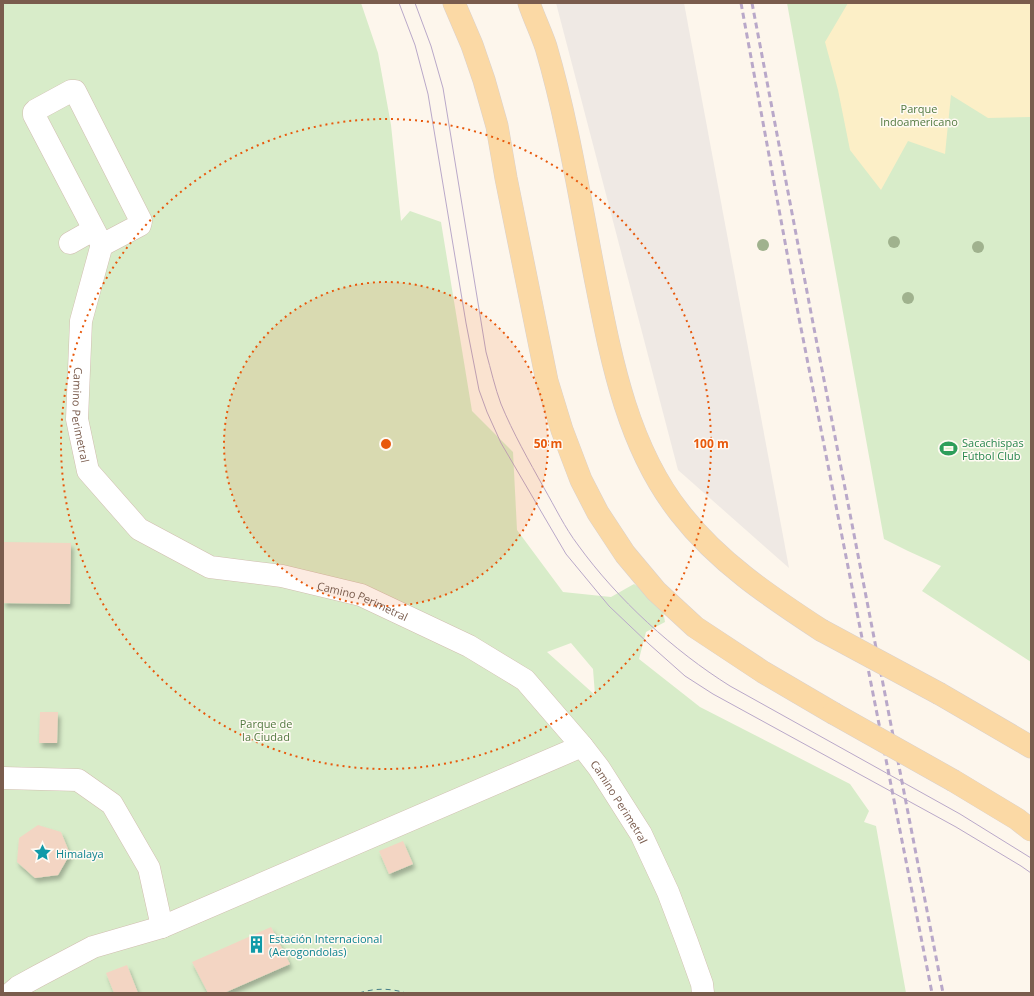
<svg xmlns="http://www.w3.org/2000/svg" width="1034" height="996" font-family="'Open Sans',sans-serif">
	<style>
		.industrial { fill: #efe9e4 }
		.green { fill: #d8ecc9; fill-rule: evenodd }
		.sand { fill: #fcefc7 }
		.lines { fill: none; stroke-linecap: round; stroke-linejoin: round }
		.ferry { stroke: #437c86; stroke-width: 1; stroke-dasharray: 5 4; stroke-linecap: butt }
		.building { fill: #f3d5c3; filter: url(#shadow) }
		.minor-casing { stroke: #d1beb0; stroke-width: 23 }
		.major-casing { stroke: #dad1cd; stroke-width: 23 }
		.minor { stroke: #fff; stroke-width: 22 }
		.major { stroke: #fbd9a5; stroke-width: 22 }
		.tram { stroke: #b9a8c9; stroke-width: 1 }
		.rail { stroke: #b9a8c9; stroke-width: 3; stroke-dasharray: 6 4; stroke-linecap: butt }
		.major-bridge-casing { stroke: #dad1cd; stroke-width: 23; stroke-linecap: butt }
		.major-bridge { stroke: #fbd9a5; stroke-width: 22 }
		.tree { fill: #a0b28e }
		.ring { fill: none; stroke: #e8590c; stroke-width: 2; stroke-dasharray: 2 4 }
		.labels { text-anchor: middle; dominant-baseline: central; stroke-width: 3; stroke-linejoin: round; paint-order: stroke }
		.park-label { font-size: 11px; fill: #537a41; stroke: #fffaf3 }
		.street-label { font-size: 11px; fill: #7a5c4d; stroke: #fffaf3 }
		.leisure-label { font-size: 11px; fill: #27864d; stroke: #fffaf3; text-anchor: start }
		.culture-label { font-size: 11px; fill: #0d838f; stroke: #fffaf3; text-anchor: start }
		.centre { fill: #e8590c; stroke: #fffaf3; stroke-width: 2 }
		.ring-label { font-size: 12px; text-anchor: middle; font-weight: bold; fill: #e8590c; stroke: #fffaf3; stroke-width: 3; stroke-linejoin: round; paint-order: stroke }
	</style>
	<defs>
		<filter id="shadow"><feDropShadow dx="2.5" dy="4.5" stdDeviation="2" flood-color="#0004"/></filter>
	</defs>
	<rect width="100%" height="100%" fill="#fdf6ec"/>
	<path class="industrial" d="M556,3H684L789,568L678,470Z"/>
	<path class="green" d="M3,3H361L378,53L391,125L401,221L410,211L441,222L472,411L513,452L517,530L563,592L611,597L634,584L662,604L665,622L646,632L639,659L700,707L850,784L869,811L864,822L876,826L906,993H3ZM571,643L593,669L595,695L547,652Z
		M787,3H1031V662L922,591L941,566L908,551L884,539Z"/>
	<path class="sand" d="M848,3H1031V117L988,118L951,95L945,154L908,141L881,190L850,150L838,90L825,42Z"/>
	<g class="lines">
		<path class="ferry" d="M359,993C375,988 390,988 406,993"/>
	</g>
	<path class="building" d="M3,542L71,543L70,604L3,603Z
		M40,712H58L57,743H39Z
		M38,825L61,832L70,854L58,875L35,878L17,862L19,838Z
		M403,841L413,864L389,874L379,851Z
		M271,927L290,964L224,993H208L192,962Z
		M127,965L138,993H114L106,973Z"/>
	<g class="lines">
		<defs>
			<g id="minor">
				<path d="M71,91H75L141,221L140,225L104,244L101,243L34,115V112L36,110Z"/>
				<path d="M70,243L93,230"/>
				<path id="s1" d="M102,244L81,321L77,419L88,471L139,529L210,567L282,576L361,595L469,646L525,680L582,746L599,768L641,834L668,892L687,942L702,984L703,993"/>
				<path d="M3,778L78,780L112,804L149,868L162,927L93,947L38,976L18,987L11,993"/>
				<path d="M162,927L582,746"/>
			</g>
			<path id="major" d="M454,3L472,45L484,80L497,126L506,178L547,381L562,430L581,480L598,513L625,554L656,591L695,627L763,672L833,713
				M529,3C534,18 541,32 546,47C568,122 580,200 595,277C611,358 627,446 680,513C718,562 769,596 821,630
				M940,694L1031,747
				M954,781L1017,819L1031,830"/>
		</defs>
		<use href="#minor" class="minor-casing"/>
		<use href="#major" class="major-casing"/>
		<use href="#minor" class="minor"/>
		<use href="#major" class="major"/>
		<path class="tram" d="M399,3L415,45L428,94L466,323L479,390L487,412L501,443L566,554L609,606L649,644L685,676L713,694L956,827L1021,866L1031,873
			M415,3L431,46L443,88L486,352C491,370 495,388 501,404C513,433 529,461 544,488C555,507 565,528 578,545C617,599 674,651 730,686L960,814L1031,858"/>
		<path class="rail" d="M741,3L799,318L932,993
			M752,3L812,318L943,993"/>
		<defs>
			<path id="major-bridge" d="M821,630L940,694
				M833,713L954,781"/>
		</defs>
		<use href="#major-bridge" class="major-bridge-casing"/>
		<use href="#major-bridge" class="major-bridge"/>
	</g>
	<g class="tree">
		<circle cx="894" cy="242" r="6"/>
		<circle cx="763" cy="245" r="6"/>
		<circle cx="978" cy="247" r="6"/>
		<circle cx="908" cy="298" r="6"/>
	</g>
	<circle cx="386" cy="444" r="162" fill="#e8590c" fill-opacity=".12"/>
	<g class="ring">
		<circle cx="386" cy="444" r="162"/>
		<circle cx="386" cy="444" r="325"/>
	</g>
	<defs>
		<symbol id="stadium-bare" viewBox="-9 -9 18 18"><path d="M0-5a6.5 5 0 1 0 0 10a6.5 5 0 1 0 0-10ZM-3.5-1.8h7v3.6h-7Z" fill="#2e9e5b" stroke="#fffaf3" stroke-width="2.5" paint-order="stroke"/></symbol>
		<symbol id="sight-bare" viewBox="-9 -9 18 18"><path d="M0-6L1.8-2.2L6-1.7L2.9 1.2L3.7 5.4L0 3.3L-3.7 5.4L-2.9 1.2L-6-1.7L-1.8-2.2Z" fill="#0f9aa8" stroke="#fffaf3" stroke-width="2.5" paint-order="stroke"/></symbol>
		<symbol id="building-bare" viewBox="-9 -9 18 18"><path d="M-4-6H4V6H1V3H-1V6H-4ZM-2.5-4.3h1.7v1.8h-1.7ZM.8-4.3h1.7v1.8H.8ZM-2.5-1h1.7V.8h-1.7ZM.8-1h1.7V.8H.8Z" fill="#0f9aa8" stroke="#fffaf3" stroke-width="2.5" paint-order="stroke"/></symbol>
	</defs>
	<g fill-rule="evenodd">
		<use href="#stadium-bare" x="936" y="436" width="25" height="25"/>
		<use href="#sight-bare" x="30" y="840" width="25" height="25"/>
		<use href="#building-bare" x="244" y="932" width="25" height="25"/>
	</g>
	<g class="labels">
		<g class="park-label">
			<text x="919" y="108">Parque<tspan x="919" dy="13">Indoamericano</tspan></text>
			<text x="266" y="723">Parque de<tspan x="266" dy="13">la Ciudad</tspan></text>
		</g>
		<g class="street-label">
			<text stroke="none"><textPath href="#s1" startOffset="174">Camino Perimetral</textPath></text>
			<text stroke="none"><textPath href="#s1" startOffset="546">Camino Perimetral</textPath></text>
			<text stroke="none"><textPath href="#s1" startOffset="882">Camino Perimetral</textPath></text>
		</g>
		<g class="leisure-label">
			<text x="962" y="442">Sacachispas<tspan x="962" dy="13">Fútbol Club</tspan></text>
		</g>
		<g class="culture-label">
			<text x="56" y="853">Himalaya</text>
			<text x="269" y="938">Estación Internacional<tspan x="269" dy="13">(Aerogondolas)</tspan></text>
		</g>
	</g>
	<circle cx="386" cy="444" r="6" class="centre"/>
	<g class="ring-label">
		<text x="548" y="448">50 m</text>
		<text x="711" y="448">100 m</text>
	</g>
	<rect width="1034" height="996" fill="none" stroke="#7a5c4d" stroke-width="8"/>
</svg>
